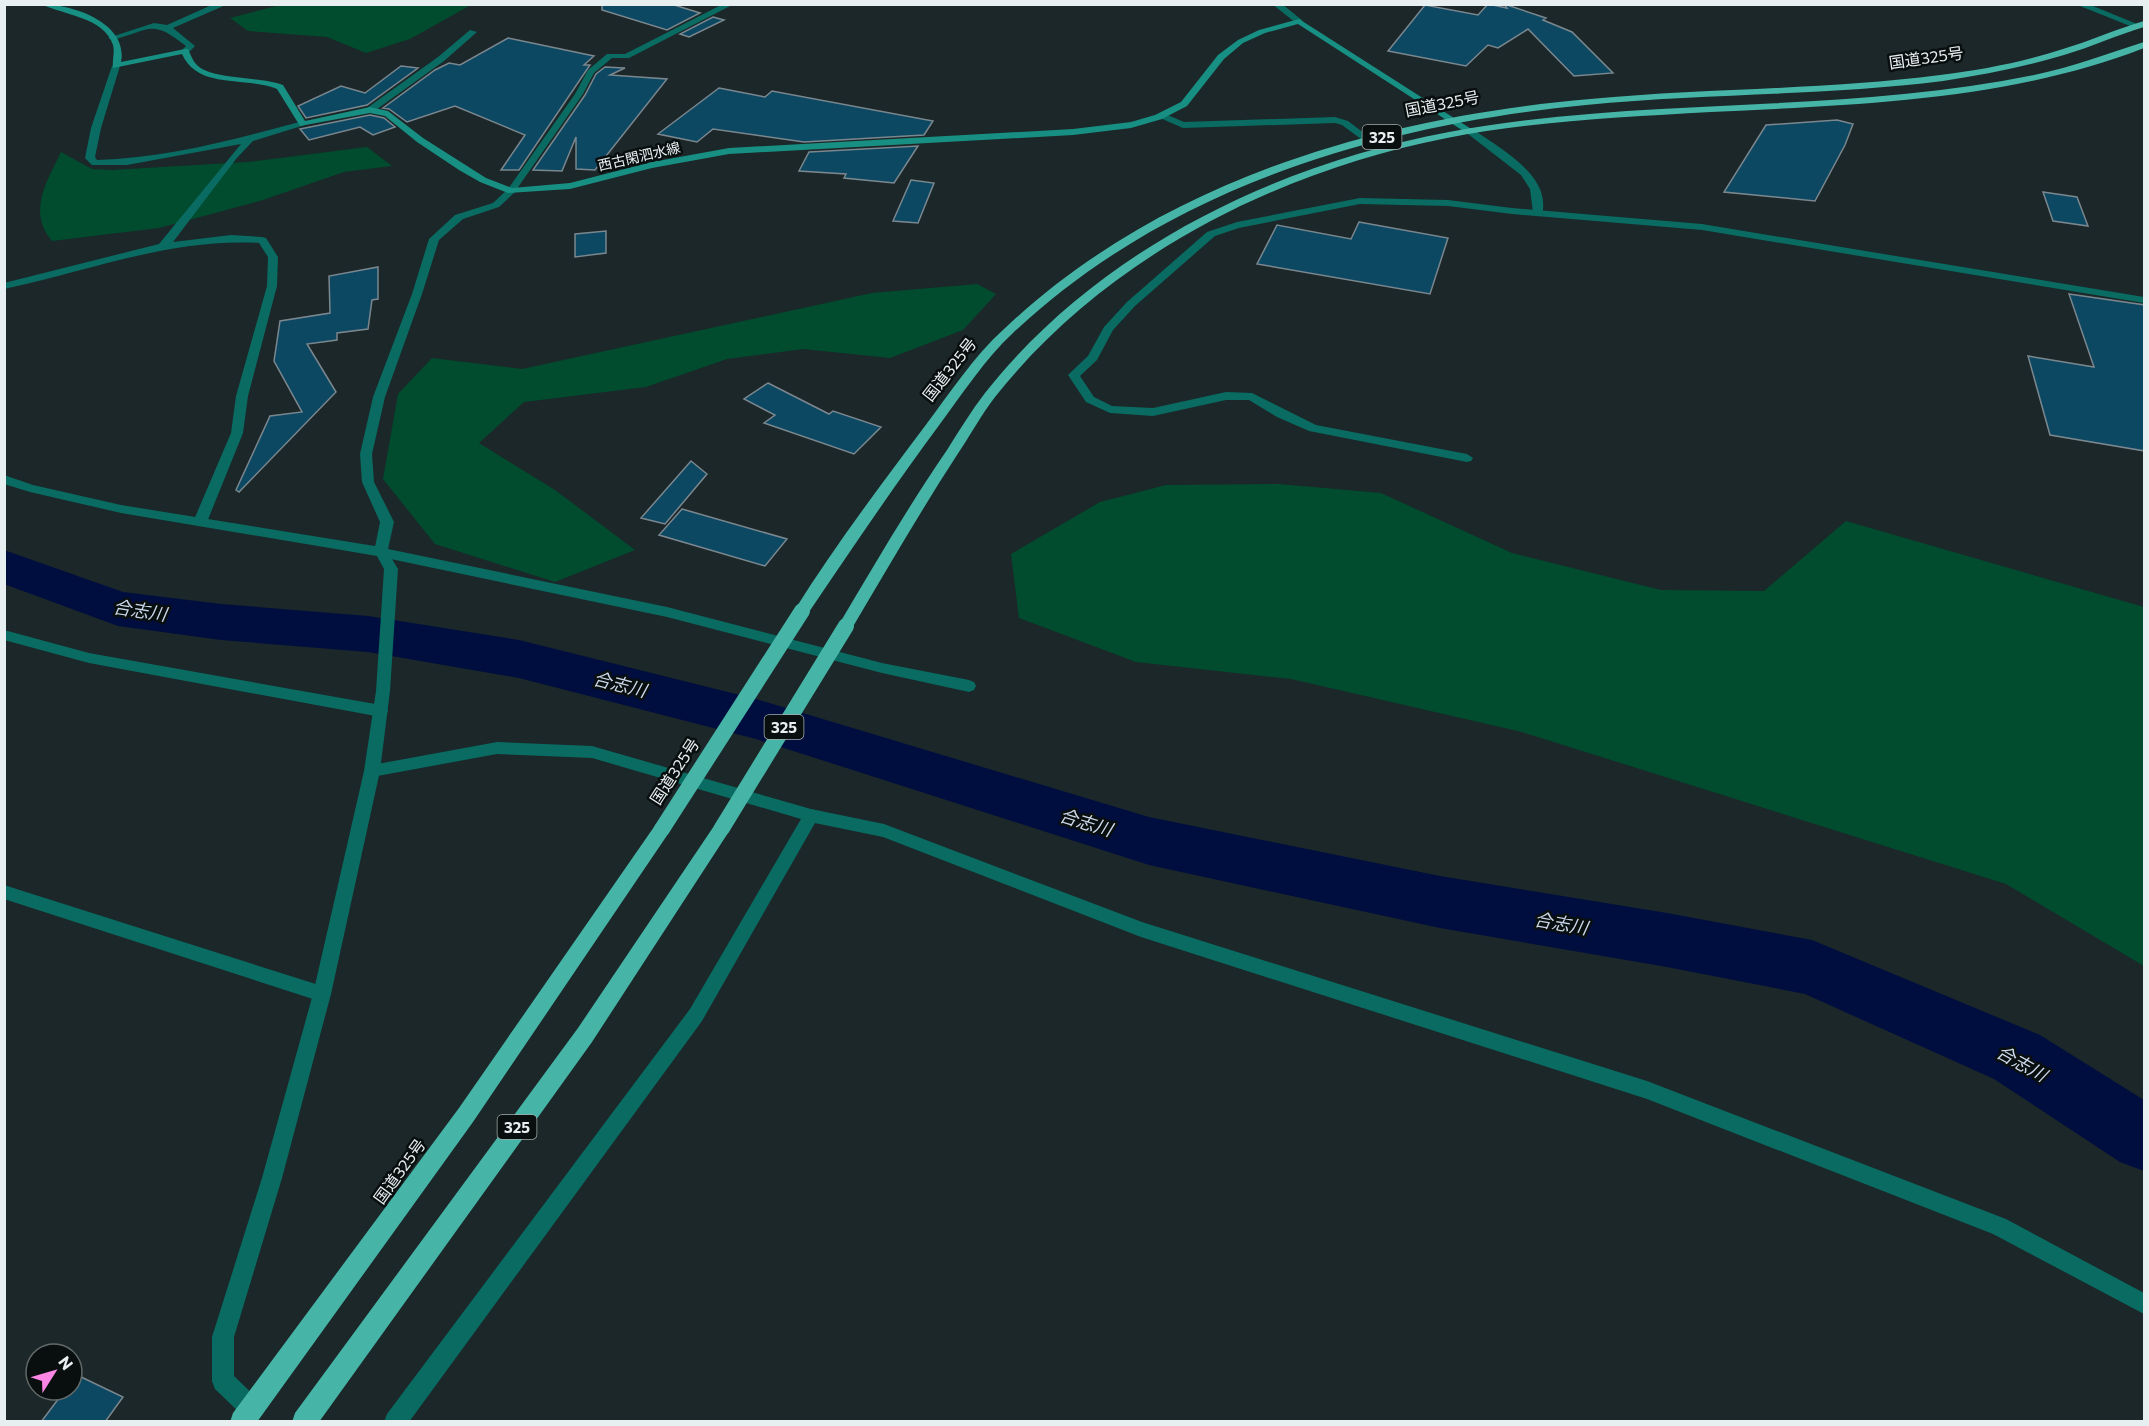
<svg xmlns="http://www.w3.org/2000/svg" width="2149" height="1426" font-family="Commissioner,'Noto Sans JP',sans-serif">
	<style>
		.green { fill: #014c2e }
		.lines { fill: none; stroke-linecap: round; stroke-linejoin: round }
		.river { fill: #000e3f; fill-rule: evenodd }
		.building { fill: #0d4863; stroke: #7b878e; stroke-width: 1.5 }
		.minor { fill: #096b61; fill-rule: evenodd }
		.tertiary { fill: #096b61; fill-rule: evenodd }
		.secondary { fill: #178f82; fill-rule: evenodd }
		.trunk { fill: #46b4a6; fill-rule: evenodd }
		.trunk-bridge { stroke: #46b4a6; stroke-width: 16 }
		.labels { text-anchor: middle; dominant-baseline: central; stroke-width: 5; stroke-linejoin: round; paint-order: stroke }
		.far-street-label { font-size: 14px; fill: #e7eff0; stroke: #090f0f }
		.shield { fill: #090f0f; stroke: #a4acac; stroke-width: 1.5 }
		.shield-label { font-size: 15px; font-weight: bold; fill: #e7eff0 }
		.street-label { font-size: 16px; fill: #e7eff0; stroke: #090f0f }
		.water-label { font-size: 18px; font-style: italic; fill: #cbd8eb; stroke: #090f0f }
	</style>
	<rect width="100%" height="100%" fill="#1b2729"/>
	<path class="green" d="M284,4H471V5L410,39L366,53L327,37L248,31L230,18Z
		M367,147L392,166L344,172L263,200L159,228L52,241C27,212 47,181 61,152L92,169L112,170L247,162Z
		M977,284L996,294L963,330L890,358L803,349L727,359L646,387L524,402L479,443L555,490L635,550L555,582L435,544L383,479L398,394L432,358L522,369L872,293Z
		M1279,484L1381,493L1512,553L1661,590L1764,591L1846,521L2144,607V966L2006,884L1522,732L1291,679L1136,662L1019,618L1011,554L1100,502L1166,485Z"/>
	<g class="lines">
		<path class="river" d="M4,550L123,592L221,604L368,616L519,640L756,699L1149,817L1440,876L1667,913L1812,940L2040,1035L2144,1100V1171L2120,1162L1994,1079L1805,994L1667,967L1440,928L1149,865L756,739L519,678L368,652L221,640L118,626L4,584Z"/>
	</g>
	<path class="building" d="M602,4H671L700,13L667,30L602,10Z
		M1488,4L1507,8L1504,4L1546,18L1543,20L1572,32L1613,73L1574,76L1528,29L1498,48L1488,45L1466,66L1388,51L1425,5L1478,15Z
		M713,17L724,20L689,37L680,34Z
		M508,38L594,56L584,65H590L519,170H501L525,135L455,106L407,122L389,109L383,108L435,70L449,63L460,65Z
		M401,66L418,68L367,105L306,118L298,106L341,86L365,93Z
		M605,67L625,68L610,75L667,79L595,170L576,169V137L562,171L533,170L585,95L596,74Z
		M719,88L765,97L772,91L933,121L924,135L804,142L713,129L697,142L658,134Z
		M370,115L384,118L395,127L373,135L360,127L309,140L300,129Z
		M1837,120L1853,124L1845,145L1815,201L1724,192L1766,125Z
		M918,146L894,183L844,178L846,174L799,171L809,152Z
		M911,180L934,183L918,223L893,221Z
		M2043,192L2077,197L2088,226L2053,221Z
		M1359,222L1448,238L1430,294L1257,264L1277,225L1351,239Z
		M606,231V253L575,257V234Z
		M378,267V299L372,300L368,329L337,333V340L307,344L336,392L239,492L236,490L270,416L302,412L274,361L280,321L330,313L329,276Z
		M2069,294L2145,305V451L2050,435L2028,356L2094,367Z
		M768,383L829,414L833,411L881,427L854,454L764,423L775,415L744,399Z
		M691,461L707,474L665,524L641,518Z
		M682,509L787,539L765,566L659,535Z
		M77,1375L123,1397L105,1422H41L65,1390H72V1381Z"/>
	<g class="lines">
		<path class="minor" d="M214,4H228L173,28L195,46L188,53H182L181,51L186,46C151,18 151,30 112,40L108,38L154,23L167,25Z
			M723,4H734L629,58H612L594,73L583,94L514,193L499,207L463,219L439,240L422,294L385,397L372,454L374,482L394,522L388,549L667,607L882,663L969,680L974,682L976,686L974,690L969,692L882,673L667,617L381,557L374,552L380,522L362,482L360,454L373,397L412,294L429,239L455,215L493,203L508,189L575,94L588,70L607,54H625Z
			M2075,4H2088L2142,26L2135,28Z
			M470,30L477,32L444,61L373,112H367V108L438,57Z
			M116,63L120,66L101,128L95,157L97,160C167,158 236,139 303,121L308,124L253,141L236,159L173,242L231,235L262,237L266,238L278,257L277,286L248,396L243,433L207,522L200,526L193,522L231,433L236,396L267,286L268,257L259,243C171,238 89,271 4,289V283L159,244L241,144L127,165H92L85,158L91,128L112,66Z
			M1163,113L1184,122L1335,117L1348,121L1373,140L1365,142L1342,125L1335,123L1183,128L1160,118V114Z
			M1360,198L1448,200L1512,208L1702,224L2144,297V303L1702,230L1512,214L1448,206L1360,204L1239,228L1215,236L1135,306L1113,330L1097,360L1080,376L1094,397L1112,406L1153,408L1226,392L1252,393L1316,425L1467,454L1473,458L1471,461L1467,462L1309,431L1277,417L1249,400H1226L1153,416L1110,413L1086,402L1068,375L1070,373L1088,356L1104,327L1127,302L1207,232L1237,222Z
			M4,630L89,653L381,705L386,707L388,711L386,715L381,717L89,663L4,640Z
			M497,742L592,746L811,809L817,811L819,816L702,1021L409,1422H384L387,1414L690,1009L801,819L592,758L497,754L372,777L366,775L364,771L366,767L372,765Z
			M4,885L322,986L328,988L331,994L328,1000L322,1002L4,899Z"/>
		<path class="tertiary" d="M1272,4H1282L1303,21L1296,23Z
			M1468,130H1474C1501,149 1552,176 1542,215L1533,213L1530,189L1521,175L1468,134Z
			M4,475L33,485L121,505L381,547L386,549L398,569L390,691L380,771L331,994L282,1178L234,1337V1376L260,1401L263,1409L260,1417L252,1420L244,1417L215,1389L212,1381V1337L262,1178L313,994L364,771L376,691L384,569L377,556L121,513L30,492L4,484Z
			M811,809L884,824L1142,922L1647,1081L2006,1219L2144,1293V1314L1993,1234L1647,1099L1141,937L883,837L805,821L803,816L805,811Z"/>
		<path class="secondary" d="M41,4C72,4 129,23 121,62L185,49H188C191,55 193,62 198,66C214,80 260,76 283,85L305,121L370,107L388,111L423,138L486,178L512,188L570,183L652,162L729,148L1073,129L1131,122L1155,115L1181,102L1218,55L1238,40L1259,30L1299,19L1476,132L1468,134L1298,24L1265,33L1243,43L1224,59L1187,106L1162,119L1131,128L1073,135L729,154L652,168L570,189L508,193L480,182L459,170L417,142L385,116L370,113L300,126L277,89C246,76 198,90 182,54L113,68C112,60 115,53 113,45C104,17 63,15 41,4Z"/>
		<path class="trunk" d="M2144,21V27C2117,35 2091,47 2064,55C2025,67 1983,75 1943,81C1824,96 1705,93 1586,105C1379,125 1168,187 1013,333C985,359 963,393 940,424C894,486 851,550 807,615H797L794,611C834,547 880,486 925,426C950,393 973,357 1004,329C1160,181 1379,117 1590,99C1706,88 1824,90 1940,75C1981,70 2023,62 2063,49C2090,41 2116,29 2144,21Z
			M2144,42V48C2008,101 1856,105 1711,112C1623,117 1534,121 1447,138C1275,172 1105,258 995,397C981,415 970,436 957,455C920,512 886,571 851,630H841L838,626C873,567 908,507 947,450C959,431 971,411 985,393C1097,251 1273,165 1449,132C1519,119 1590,113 1661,109C1786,102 1911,100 2034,75C2072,67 2107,54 2144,42Z
			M722,821L728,823L731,828L728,833L592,1042L319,1422H292L295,1413L578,1028L716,823Z
			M662,822L668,824L671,829L668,834L473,1122L257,1422H230L233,1413L459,1108L656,824Z"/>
		<path class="trunk-bridge" d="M722,828L846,626
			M662,829L802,611"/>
	</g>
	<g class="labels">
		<g class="far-street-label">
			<text transform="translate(639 156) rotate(-13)">西古閑泗水線</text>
		</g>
		<g class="shield">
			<rect x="1362.5" y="125" width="39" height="24" rx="4.5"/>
			<rect x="764.5" y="715" width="39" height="24" rx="4.5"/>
			<rect x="497.5" y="1115" width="39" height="24" rx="4.5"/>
		</g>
		<g class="shield-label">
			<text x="1382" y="137">325</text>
			<text x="784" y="727">325</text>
			<text x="517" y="1127">325</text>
		</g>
		<g class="street-label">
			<text transform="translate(1926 57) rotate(-8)">国道325号</text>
			<text transform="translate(1442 103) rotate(-11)">国道325号</text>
			<text transform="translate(949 369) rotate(-52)">国道325号</text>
			<text transform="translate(674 771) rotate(-57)">国道325号</text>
			<text transform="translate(399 1171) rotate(-54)">国道325号</text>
		</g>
		<g class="water-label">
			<text transform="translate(140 610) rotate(9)">合志川</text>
			<text transform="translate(620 684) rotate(14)">合志川</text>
			<text transform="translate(1086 822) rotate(17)">合志川</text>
			<text transform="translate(1561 923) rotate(10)">合志川</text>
			<text transform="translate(2022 1063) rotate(29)">合志川</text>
		</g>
	</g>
	<rect width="2149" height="1426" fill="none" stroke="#e7eff0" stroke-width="12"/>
	<g transform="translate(54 1372) rotate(53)"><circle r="28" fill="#090f0f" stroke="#626969" stroke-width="1.5"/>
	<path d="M0-4.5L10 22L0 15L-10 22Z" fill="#fc86e3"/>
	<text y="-9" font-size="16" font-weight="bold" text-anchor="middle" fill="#e7eff0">N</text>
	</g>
</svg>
